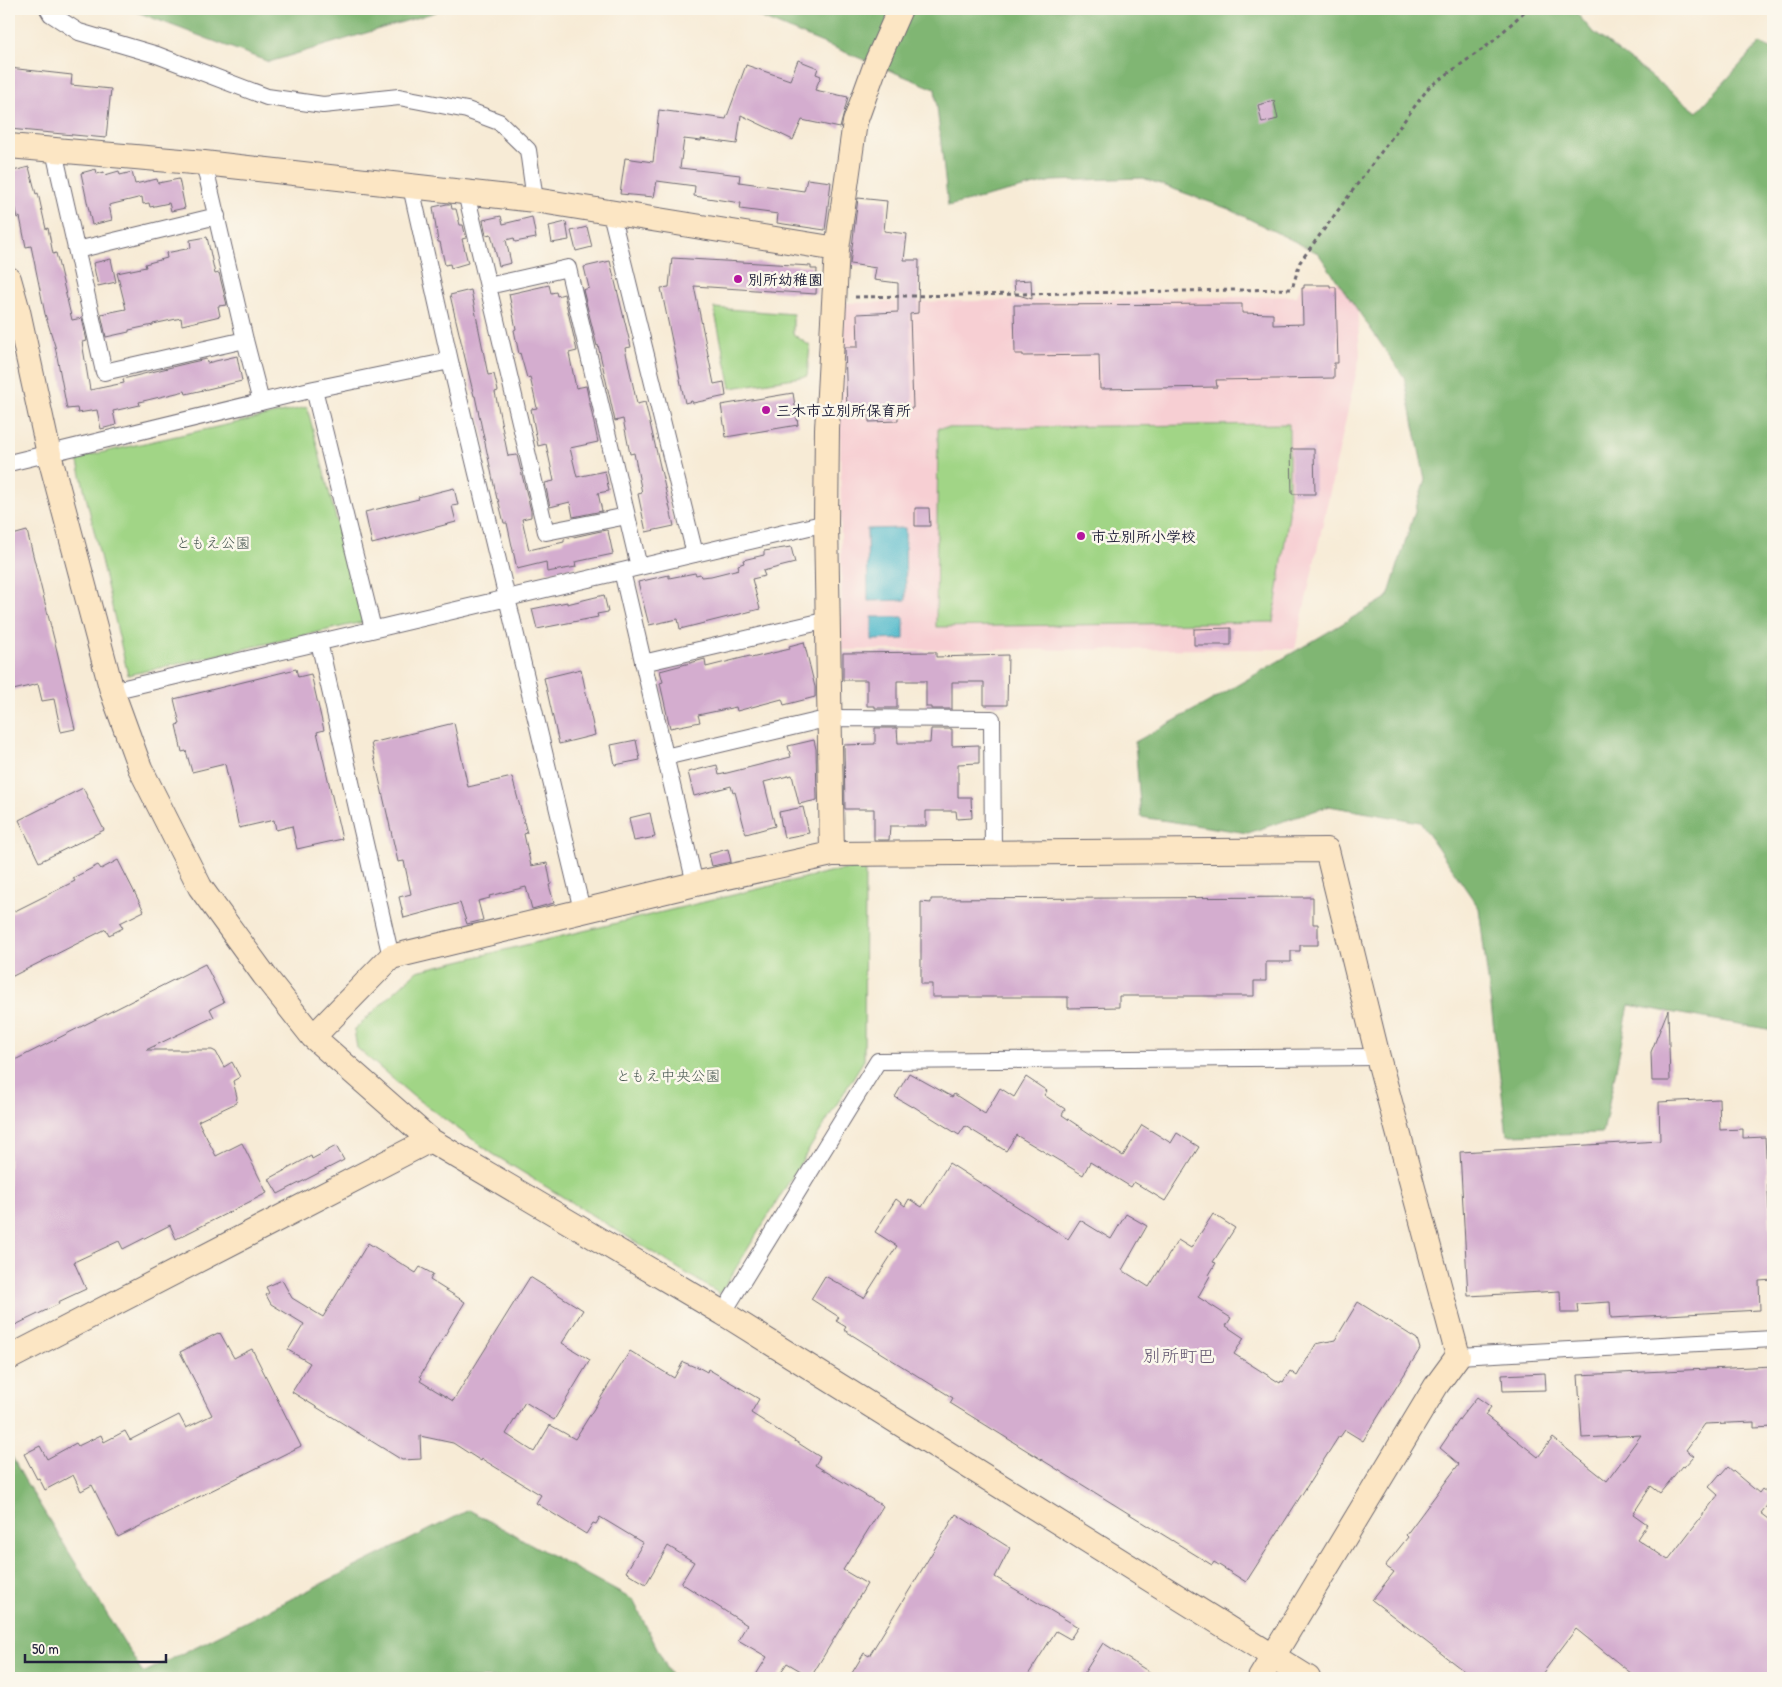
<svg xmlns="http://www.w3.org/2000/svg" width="1782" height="1687" font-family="'Patrick Hand','Klee One',sans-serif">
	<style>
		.built { fill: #f7cfd3 }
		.green { fill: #a1d586; stroke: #627c60 }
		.forest { fill: #80b673; stroke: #516c57 }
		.water { fill: #4db8ca; stroke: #386d82 }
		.building { fill: #d4adcf }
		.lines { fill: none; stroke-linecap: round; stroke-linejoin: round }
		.street-casing { stroke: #6d6871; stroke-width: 18 }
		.secondary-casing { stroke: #6d6871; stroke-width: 26 }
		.path { stroke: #6d6871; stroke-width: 3; stroke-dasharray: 4 4; stroke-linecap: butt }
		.street { stroke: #fff; stroke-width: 16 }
		.secondary { stroke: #fce6c4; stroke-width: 24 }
		.poi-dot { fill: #b5179e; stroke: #fbf7ec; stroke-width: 2 }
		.labels { text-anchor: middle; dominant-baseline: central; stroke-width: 5; stroke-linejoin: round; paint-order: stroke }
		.poi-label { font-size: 15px; font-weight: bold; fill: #22223b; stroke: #fbf7ec; text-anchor: start }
		.park-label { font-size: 15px; fill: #485852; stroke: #fbf7ec }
		.quarter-label { font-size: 18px; fill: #60536f; stroke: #fbf7ec }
	</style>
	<rect width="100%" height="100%" fill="#fbf7ec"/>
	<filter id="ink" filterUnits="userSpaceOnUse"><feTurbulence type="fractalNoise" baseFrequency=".02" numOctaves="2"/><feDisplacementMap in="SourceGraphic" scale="10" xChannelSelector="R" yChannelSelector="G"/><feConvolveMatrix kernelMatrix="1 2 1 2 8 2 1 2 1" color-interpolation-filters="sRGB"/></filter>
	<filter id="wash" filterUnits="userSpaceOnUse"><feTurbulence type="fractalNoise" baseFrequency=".0096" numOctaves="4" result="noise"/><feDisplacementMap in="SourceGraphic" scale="20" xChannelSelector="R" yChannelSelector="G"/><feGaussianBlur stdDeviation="1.12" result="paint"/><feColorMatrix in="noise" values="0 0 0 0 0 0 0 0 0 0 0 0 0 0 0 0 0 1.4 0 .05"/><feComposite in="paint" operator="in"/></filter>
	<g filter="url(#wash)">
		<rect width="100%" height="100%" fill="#f7ebd6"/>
		<path class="built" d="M1302,282H1356L1360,356L1295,649L842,650L840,424L845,303L1297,296Z"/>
		<path class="green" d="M714,308L793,314V334L810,346L807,376L731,388Z
			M307,407L363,622L128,675L77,458Z
			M1289,424V514L1273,622L936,627L938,428Z
			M865,867L864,1060L720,1294L493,1154L414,1097L357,1048L354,1030L417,971L829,872Z"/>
		<path class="forest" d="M129,9H438L436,12L269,62Z
			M740,9H1573L1591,30L1697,112L1760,43L1773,49V1030L1629,1005L1603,1133L1507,1135L1479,908L1420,822L1329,806L1248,833L1141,817L1135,742L1205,704L1388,597L1425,479L1404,377L1318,253L1229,209L1143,178L1052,181L948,206L935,89Z
			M9,1451L24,1479L143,1673L469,1510L633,1600L672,1678H9Z"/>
		<path class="water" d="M905,528L906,600L868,601L867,529Z
			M872,617H904V639L872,640Z"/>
		<g id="blocks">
			<path class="building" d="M798,60L818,68L816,74L821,76L815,90L848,97L840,128L802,120L793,140L741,115L737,144L701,139V141L684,139L680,168L740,175L739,182L804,191L807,179L831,182L825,230L777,223L778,214L740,209L741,203L694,196L695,186L657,181L654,197L620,194L625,158L653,162L659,110L726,119L746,65L790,80Z
				M9,68L72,75L71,85L111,89L106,138L9,129Z
				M1274,101L1278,119L1262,123L1258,105Z
				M29,167L36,194L38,193L46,229L48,228L53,254L56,253L72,320L82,318L87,341L82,342L90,390L124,383L123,379L180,365L206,359L207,363L237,356L242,381L186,394L185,391L139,402L140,405L113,411L116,425L101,429L97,410L78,413L77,408L67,409L55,346L45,314L31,246L26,247L20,217L18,218L9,180V172Z
				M96,169L97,174L104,172L105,175L119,171L120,175L132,172L135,184L157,179L158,183L179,179L185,208L171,211L169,203L150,207L149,203L143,204L142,197L109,205L112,220L92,225L81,173Z
				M858,198L887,201L884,231L907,234L904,260H919L918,313L910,314L913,408L898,409V421L869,422V409L847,410L845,347H858L857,314L898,312V283L874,280L876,268L850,264Z
				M447,204H451L452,209H456L460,225H463L466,238L462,239L468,263L451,268L450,264L445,265L440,242H438L433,207Z
				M501,216L503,224L532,217L536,238L515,242L514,238L506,240L511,263L499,266L491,234L486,235L483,220Z
				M566,222L569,240L552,243L549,226Z
				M587,227L592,247L576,251L571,231Z
				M207,237L215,274L219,273L227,305L218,306L220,316L182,325L181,318L153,324V325L129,330V332L106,337L101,314L126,309L117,273L146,267L145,264L167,258L166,253L191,248L190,240Z
				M672,258L811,266V269H817L816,294L694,286L714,384L724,382L726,396L693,403L692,401L685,403L661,288L669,287Z
				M111,259L116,282L98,286L93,263Z
				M610,261L631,347L625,348L637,404L645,402L674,526L646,532L638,494L642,493L634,453L630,454L623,419L615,421L598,345L597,346L583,290L589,288L584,267Z
				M1031,280L1032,299L1015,294L1014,281Z
				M549,285L551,293L556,292L557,296L564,294L577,351L569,353L576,388L586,386L598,442L570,448L577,477L605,471L609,491L598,493L602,511L573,517L570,502L550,507L545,483L554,481L546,444L538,446L531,409L537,408L530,377L527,378L520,353L519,354L514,330L516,329L509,294Z
				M1304,285H1330V287H1336L1338,363H1334V378L1216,380L1217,387L1100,389L1099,355L1023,356V354H1015L1014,305L1242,304V313L1273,314V325L1303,324L1302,288H1304Z
				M471,290L488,375L494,374L498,391L495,392L508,456L517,455L531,511V517L522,519L529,550L564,542V539L606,530L608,531L613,554L575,562L576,567L547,572L546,562L517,569L507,523H504L498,499H497L475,396H474L450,295Z
				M793,393L798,425L726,437L721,405Z
				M1291,449H1314L1315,494H1292Z
				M454,488L458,505L452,506L456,522L372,544L365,512L419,499L418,497Z
				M915,508H929L930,526H915Z
				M27,531L57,651L75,729L61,732L54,699L42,701L38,684L9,691V536Z
				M791,547L795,563L763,571L765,576L752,579L760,609L680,629L678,619L649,625L638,582L669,575V578L695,573L696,575L700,574L701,577L711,576L739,569L738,565L744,563L743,560L764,555V551Z
				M604,595L608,612L597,614L598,617L537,629L532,609L567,602V604Z
				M1231,628V645H1194V629Z
				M804,642L815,687V697L784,705L782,699L737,711L736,707L698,715L700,722L670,728L660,683L663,682L660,671L705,659L706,667L750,656L751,658L790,649L789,646Z
				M936,652V657L1008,655L1007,705H984V682H952V709H931V707H926V681H897V708H875V706H867V680H843V653Z
				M296,669L298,677L311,674L324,730L317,732L342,839L297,849L292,826L276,830L274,820L239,828L225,764L192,772L186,751L182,752L176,725L180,724L174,699Z
				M581,669L595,735L559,744L544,678Z
				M454,723L468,787L512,777L527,833L524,834L531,866L547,863L551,884L549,885L554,903L532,909L526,887L489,896L490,898L478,901L483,920L467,924L460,903L404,918L399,897L411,894L404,861L398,862L371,743Z
				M875,728H897L898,743H930L931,729H952V746L979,745V763L958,764V797H971L972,818L957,819L956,811H926V826H890L889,840H874V809H845L844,745L875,744Z
				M636,740L640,760L615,765L611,745Z
				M814,740L816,749L817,800L799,804L792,775L764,782L775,826L746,834L735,792L733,793L731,786L694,796L688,772L717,765L719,775L791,757L788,746Z
				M83,788L104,830L39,862L19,820Z
				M803,807L809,833L784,838L779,812Z
				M650,813L655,837L634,841L629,818Z
				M728,849L731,862L712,866L709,854Z
				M118,860L144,911L120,923L123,928L109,935L106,929L9,978V914L75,881L73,878L98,865L101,869Z
				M1313,897V924H1318V945H1300V951H1291V962H1266V981H1254V996H1119V1007L1068,1008V997H932V984H921V902L931,903V899Z
				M205,964L224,1002L210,1009L214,1017L146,1050H212L216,1052L224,1067L232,1062L240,1077L233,1081L237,1097L236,1103L198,1121L216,1156L242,1143L267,1193L176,1239L170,1225L123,1249L119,1241L74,1262L86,1289L58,1302L59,1304L9,1328V1063Z
				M1668,1010L1670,1081H1652L1651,1052Z
				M909,1073L952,1097L954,1094L985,1114L1000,1088L1014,1097L1026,1077L1047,1091L1044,1095L1065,1109L1062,1115L1123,1156L1142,1125L1171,1143L1177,1133L1199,1147L1165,1201L1134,1182L1131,1187L1090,1162L1083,1175L1016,1135L1006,1151L965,1126L959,1135L913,1106L912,1107L895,1097Z
				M1719,1099L1720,1130L1743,1129V1138L1765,1137L1773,1280L1759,1281L1760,1310L1611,1318L1610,1302L1577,1304L1578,1313H1561L1560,1291L1468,1296L1460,1152L1660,1141L1659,1102Z
				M336,1146L344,1160L278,1194L269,1179L311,1156L312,1159Z
				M949,1163L1068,1239L1080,1220L1111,1239L1126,1214L1147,1226L1122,1270L1149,1287L1178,1240L1191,1248L1213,1214L1235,1228L1213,1262L1216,1263L1209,1275L1210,1276L1198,1297L1231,1318L1226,1326L1244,1338L1234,1354L1280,1383L1281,1381L1283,1382L1290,1371L1297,1376L1316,1344L1335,1340L1358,1302L1417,1339L1420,1349L1363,1441L1345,1430L1340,1437L1339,1436L1246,1582L1214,1562L1212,1565L950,1403L953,1398L844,1330L846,1327L836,1321L839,1317L811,1299L825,1276L864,1298L897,1246L875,1232L896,1199L905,1206L909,1199L922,1207Z
				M368,1243L416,1273L420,1267L433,1274L430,1280L465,1302L420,1376L422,1378L420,1381L453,1401L530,1277L583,1310L562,1343L590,1360L554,1420L525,1402L506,1434L534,1452L550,1425L575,1439L630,1351L674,1378L683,1362L695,1367L696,1366L707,1372L708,1369L759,1399L751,1413L820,1457L815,1465L883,1506L843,1570L867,1584L811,1677L787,1663L777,1678H754L767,1657L738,1640L747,1625L681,1583L694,1562L668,1546L646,1584L626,1572L643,1543L600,1517L596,1524L593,1523L586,1534L536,1503L541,1495L482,1459L481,1461L453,1443L420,1436L421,1459L402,1460L292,1392L310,1363L288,1350L304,1324L271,1304L266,1295L269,1293L266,1287L282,1280L292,1298L323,1317Z
				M218,1333L219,1334L220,1333L234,1358L252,1349L301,1446L118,1537L92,1485L81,1491L73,1475L45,1490L39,1478L37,1479L24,1454L40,1446L47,1459L76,1443L78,1446L101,1435L104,1442L125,1431L130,1440L179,1415L186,1428L212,1415L180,1352Z
				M1773,1366V1427L1754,1428V1422L1705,1424L1686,1450L1694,1456L1684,1467L1682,1466L1660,1493L1651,1486L1633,1514L1647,1524L1637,1539L1668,1560L1718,1495L1709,1487L1720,1474L1721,1475L1728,1467L1759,1493L1762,1489L1773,1498L1761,1513L1773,1522V1678H1637L1576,1629L1539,1678H1473L1372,1600L1394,1572L1385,1566L1408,1537L1406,1535L1459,1464L1440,1448L1461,1417L1477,1397L1491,1407L1485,1415L1538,1457L1553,1438L1607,1481L1641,1435L1582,1438L1578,1375Z
				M1545,1373L1546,1390L1503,1391L1502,1375Z
				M956,1514L1010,1548L995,1577L1078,1627L1070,1639L1056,1631L1026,1678H849L864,1653L869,1656Z
				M1103,1643L1159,1678H1081Z"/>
		</g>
	</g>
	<g filter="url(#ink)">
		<use href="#blocks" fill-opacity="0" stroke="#6d6871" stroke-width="1"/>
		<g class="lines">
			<defs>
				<path id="street" d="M48,9L51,14L79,32L157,55L267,97L323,105L399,97L467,110L499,122L528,150L535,200
					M54,151L104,372L245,340
					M204,163L245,340L261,402
					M411,187L450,361L582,910
					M466,193L546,532L627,516L639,567
					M611,213L695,554
					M77,250L217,216
					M488,286L568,268L627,516
					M314,389L373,629
					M9,463L314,389L450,361
					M622,571L695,884
					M319,642L391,957
					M643,663L828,620
					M112,691L826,523
					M665,757L830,718L992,719L993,853
					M723,1313L878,1061L1378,1057
					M1458,1356L1773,1339"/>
				<path id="secondary" d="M9,146L204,163L535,200L837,249
					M9,279L18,311L49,454L112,691L140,768L200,887L264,975L313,1037L430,1140L723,1313L1308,1678
					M832,854L826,523L827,429L837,249L855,122L877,61L900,9
					M313,1037L391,957L695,884L832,854L1327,850L1378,1057L1458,1356L1436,1386L1260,1678
					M9,1358L430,1140"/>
			</defs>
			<use href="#street" class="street-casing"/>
			<use href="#secondary" class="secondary-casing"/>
			<path class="path" d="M855,297L1292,289L1300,262L1429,87L1491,43L1527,9"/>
			<use href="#street" class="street"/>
			<use href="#secondary" class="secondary"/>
		</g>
	</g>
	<g class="poi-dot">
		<circle cx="738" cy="279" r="5"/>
		<circle cx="766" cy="410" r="5"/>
		<circle cx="1081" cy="536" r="5"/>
	</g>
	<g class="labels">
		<g class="poi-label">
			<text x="748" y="279">別所幼稚園</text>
			<text x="776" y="410">三木市立別所保育所</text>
			<text x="1091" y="536">市立別所小学校</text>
		</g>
		<g class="park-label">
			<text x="213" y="542">ともえ公園</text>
			<text x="668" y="1075">ともえ中央公園</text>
		</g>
		<g class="quarter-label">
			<text x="1179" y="1355">別所町巴</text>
		</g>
	</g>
	<rect width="1782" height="1687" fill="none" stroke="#fbf7ec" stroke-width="30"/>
	<path d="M25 1654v8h141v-8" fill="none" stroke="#22223b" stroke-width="2.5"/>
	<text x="32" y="1654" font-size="15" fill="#22223b" stroke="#fbf7ec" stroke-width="4" paint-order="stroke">50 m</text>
</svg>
